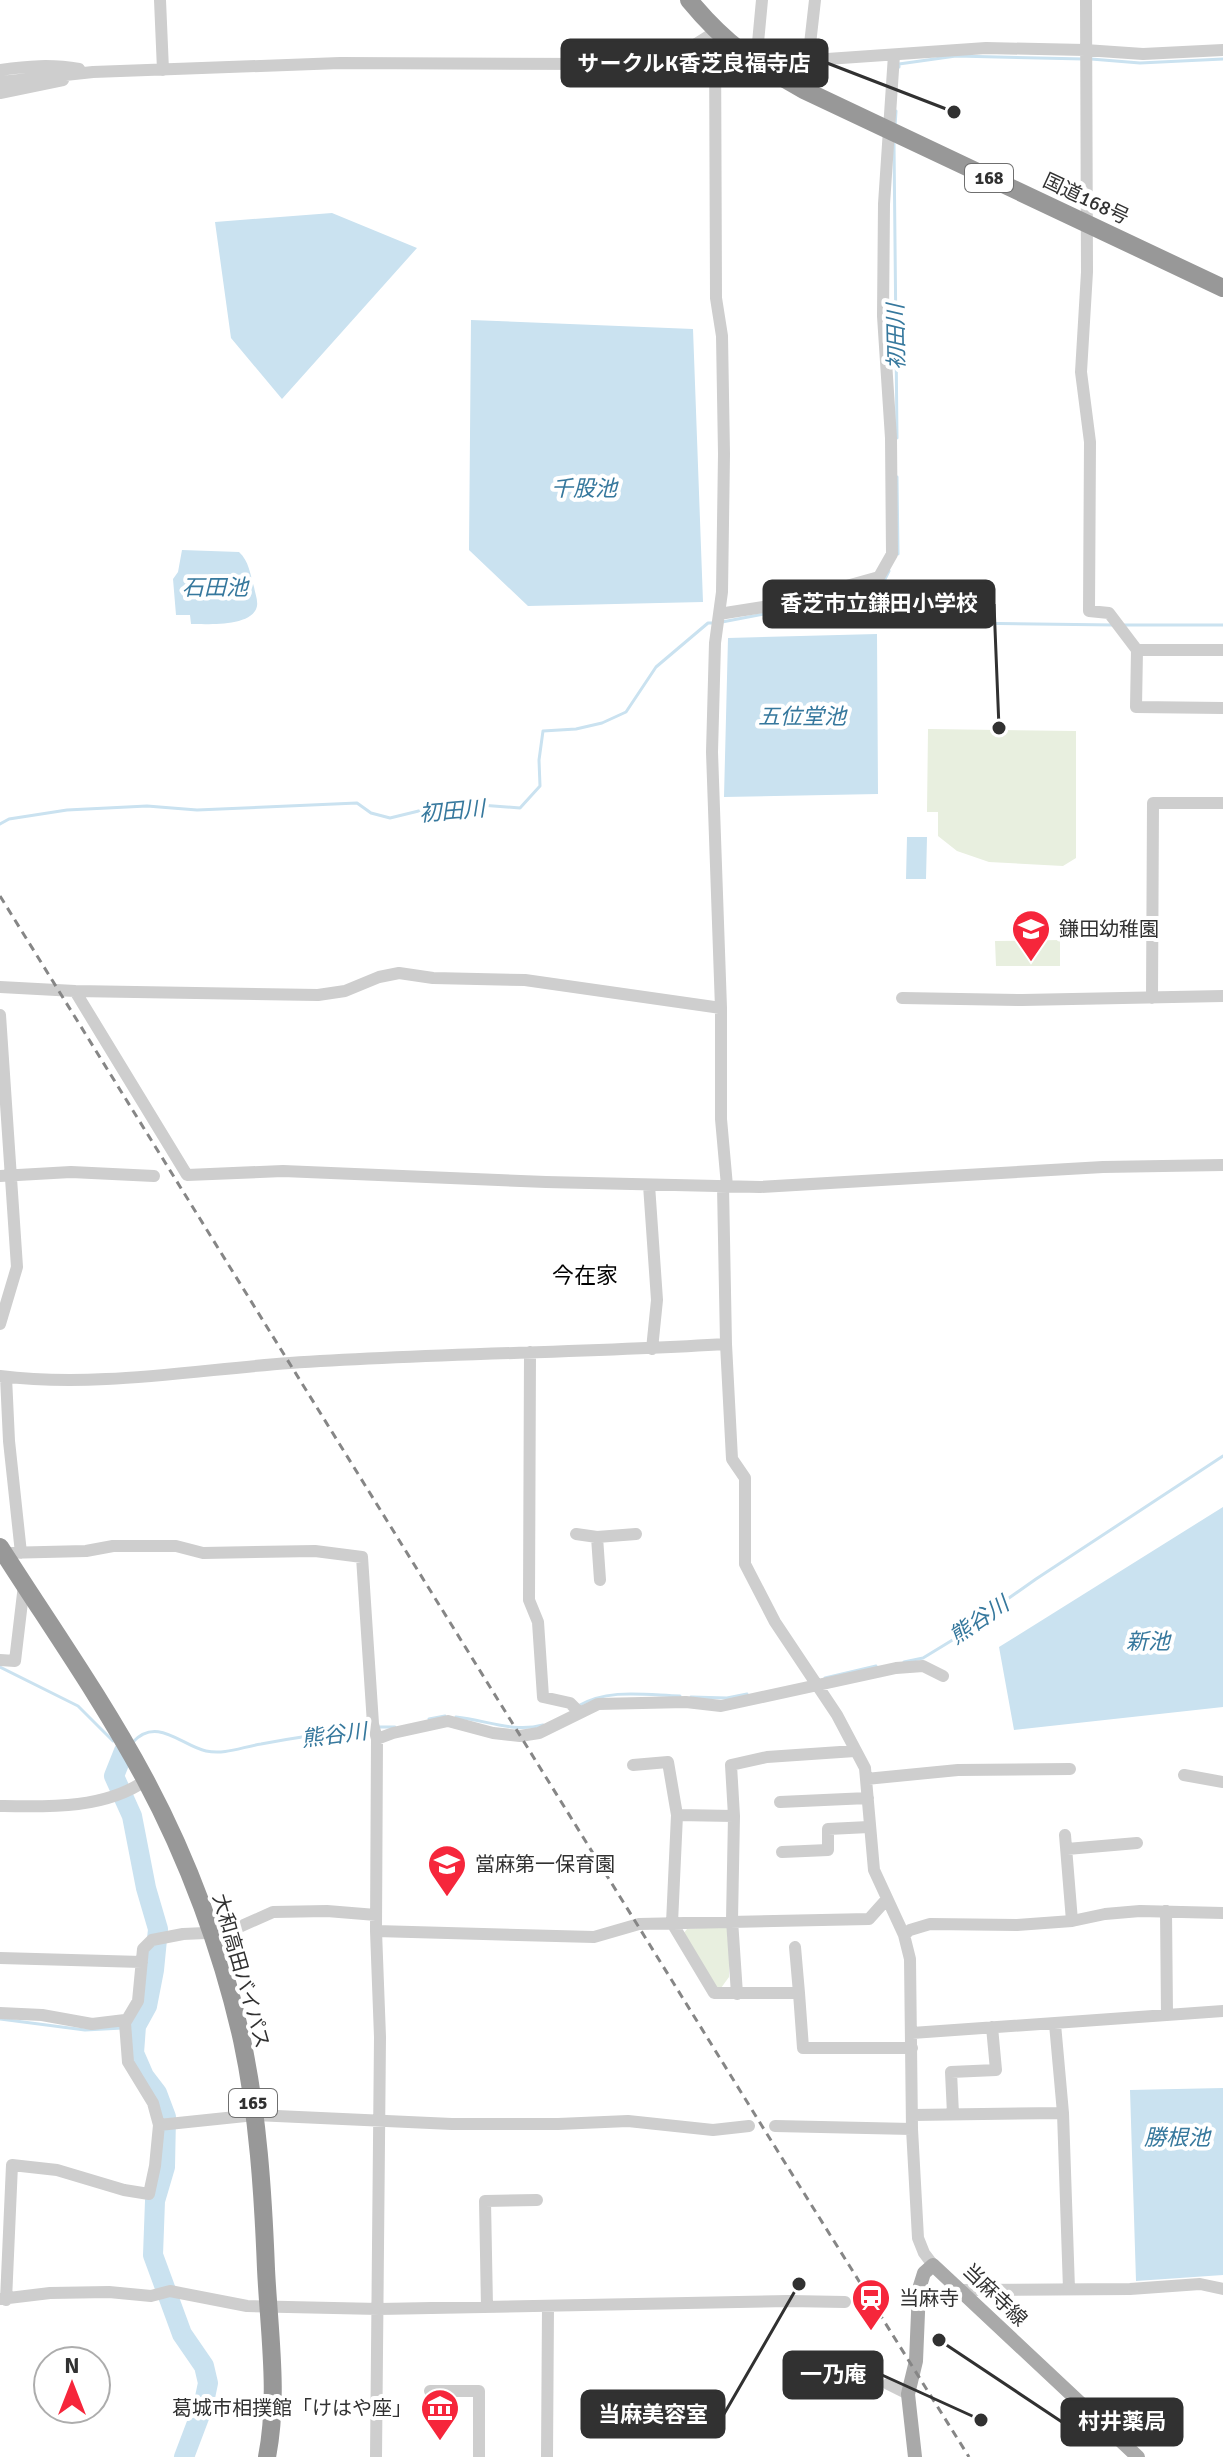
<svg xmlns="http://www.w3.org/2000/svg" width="1223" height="2457" font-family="Signika,'Noto Sans JP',sans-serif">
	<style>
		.green { fill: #e8efdf }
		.water { fill: #cae2f0 }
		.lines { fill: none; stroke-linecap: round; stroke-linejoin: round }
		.stream { stroke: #cae2f0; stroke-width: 3 }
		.river { stroke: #cae2f0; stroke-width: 20 }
		.minor { stroke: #cecece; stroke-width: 12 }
		.major { stroke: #a9a9a9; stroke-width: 14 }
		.highway { stroke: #989898; stroke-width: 18 }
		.rail { stroke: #868686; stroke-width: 3; stroke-dasharray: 8 6; stroke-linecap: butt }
		.labels { text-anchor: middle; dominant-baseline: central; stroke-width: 8; stroke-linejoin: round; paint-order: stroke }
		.shield { fill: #fff; stroke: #6f6f6f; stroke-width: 2 }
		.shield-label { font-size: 18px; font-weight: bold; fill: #313131 }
		.street-label { font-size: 20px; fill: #313131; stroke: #fff }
		.poi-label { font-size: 20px; fill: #313131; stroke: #fff; text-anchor: start }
		.water-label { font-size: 22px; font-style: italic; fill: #36789d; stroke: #fff }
		.neighbourhood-label { font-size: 22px; fill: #000; stroke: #fff }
		.leader { fill: none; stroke: #313131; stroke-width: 3 }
		.callout-dot { fill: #313131; stroke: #fff; stroke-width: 3 }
		.callout { fill: #313131; stroke: #313131; stroke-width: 3 }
		.callout-label { font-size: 22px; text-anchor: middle; font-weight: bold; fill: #fff }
	</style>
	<rect width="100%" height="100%" fill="#fff"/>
	<path class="green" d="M928,729L1076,731V858L1063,866L989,862L957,851L938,836V812H927Z
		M1060,940V966H996L995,941Z
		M729,1926V1977L721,1988L716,1987L683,1934L687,1929Z"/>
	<path class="water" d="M332,213L417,248L282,399L231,338L215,222Z
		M471,320L693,329L703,602L528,606L469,550Z
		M182,550L239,552C249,561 250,574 254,587C255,593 258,600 257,606C253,627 207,624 191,624L190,615H176L173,579L178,572Z
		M877,634L878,794L724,797L728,638Z
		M907,837H927L926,879H906Z
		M1223,1507V1707L1014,1730L999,1647Z
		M1223,2088V2275L1136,2281L1130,2090Z"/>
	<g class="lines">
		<path class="stream" d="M1091,59L1140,63L1223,59
			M899,67V64L956,56L1084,59
			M895,127L896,111
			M894,144L897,438
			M897,477L898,554
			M722,622L806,606L882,585L889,571
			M962,623L1114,625
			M1122,625H1223
			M0,824L9,819L67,810L147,806L197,810L357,803L371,813L390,818L435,807L467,804L520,808L540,786L539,760L543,731L576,729L602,723L626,712L656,667L708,623H714
			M904,1662L923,1658L964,1633L975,1622L1036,1579L1223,1456
			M0,1667L78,1706L113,1741
			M825,1678L876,1666
			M691,1697L727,1698L747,1694
			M578,1706C608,1688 646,1695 680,1696
			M456,1717C486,1720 513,1733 543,1725
			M429,1719L445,1716
			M379,1727H395
			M133,1742C157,1716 182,1746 206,1751C225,1755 242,1747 261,1744C298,1737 334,1732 371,1728
			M0,2019L85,2030L123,2028"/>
		<path class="river" d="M124,1751L114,1776L132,1816L146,1888L158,1929L154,1970L147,2006L136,2026L134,2053L144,2076L157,2093L166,2117L165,2167L155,2201L153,2255L182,2334L204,2366L208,2383L203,2407L184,2457"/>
		<path class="minor" d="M160,0L163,70
			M762,0L756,64L986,48L1085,50L1143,54L1223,50
			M1086,0L1087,272L1081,372L1090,442L1089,611L1109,613L1137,650L1136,707L1223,708
			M715,32L716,298L722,336L724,454L722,592L715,643L712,752L721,1008V1119L727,1186
			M808,62L815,0
			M0,70C27,66 52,64 79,69
			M0,82L93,72L340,63L600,64L688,49L715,32
			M0,93L63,80
			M719,614L782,604L879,577L892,554L891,438L883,316L884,204L894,55
			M1137,650H1223
			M0,987L75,991L187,1175L283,1171L546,1182L760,1187L1103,1167L1223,1165
			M75,991L318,995L345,991L379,977L399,973L433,978L525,980L721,1008
			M902,998L1022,1000L1223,996
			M1152,998L1153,803H1223
			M0,1015L17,1267L0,1324
			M0,1176L71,1172L154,1176
			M649,1185L657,1300L652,1349
			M723,1186L726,1344L732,1459L745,1478V1564L775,1622L837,1715L865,1768L874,1870L904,1935L910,1959L912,2129L918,2238L924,2253L933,2265
			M530,1352L529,1600L538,1622L543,1697L570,1703L579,1712
			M0,1376C96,1388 194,1370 290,1363C435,1353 581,1353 726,1344
			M6,1377L9,1441L21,1553
			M576,1534L597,1537
			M3,1553L86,1551L113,1546H176L203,1553L315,1551L362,1557L373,1724L377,1739L376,1931L380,2037L376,2457
			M600,1580L597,1537L636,1534
			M0,1660L15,1661L24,1585
			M377,1739L393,1733L448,1721L493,1733L520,1736L539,1733L598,1704L686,1702L721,1706L896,1668L923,1666L943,1676
			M633,1765L668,1762L677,1815L672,1923L714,1993H799L803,2048H912
			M1184,1775L1223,1782
			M866,1779L958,1770L1070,1769
			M780,1802L868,1798
			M0,1806C49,1807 105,1809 146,1780
			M677,1815L734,1816
			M1065,1835L1072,1921
			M1067,1849L1137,1843
			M782,1852L828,1850V1829L869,1827
			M1166,1911L1167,2015
			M376,1931L594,1937L639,1924L869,1919L886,1900
			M904,1935L910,1930L930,1924L1017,1925L1072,1921L1105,1914L1140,1911L1223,1913
			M795,1947L799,1993
			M0,1958L142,1962
			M737,1994L732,1920L734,1816L731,1765L767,1757L855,1751
			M0,2013L42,2015L92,2024L125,2020
			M1055,2024L1063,2113L1069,2289
			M912,2033L1223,2011
			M953,2114L951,2072L996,2070L992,2027
			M912,2115L1063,2113
			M159,2125L153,2103L128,2062L125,2023L138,2001L143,1949L152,1940L183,1934L228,1932L273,1912L327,1911L376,1915
			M775,2126L912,2129
			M960,2290L1130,2289L1200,2284L1223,2289
			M0,2299L50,2293L109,2292L151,2296L170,2291L247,2306L379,2309L789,2301L845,2302
			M6,2300L12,2165L57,2170L124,2190L149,2194L155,2166L159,2125L255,2115L452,2124H558L628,2121L713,2130L749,2126
			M487,2307L485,2201L537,2200
			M888,2384L908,2394
			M430,2391H479V2457
			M547,2457L548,2306"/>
		<path class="major" d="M915,2457L908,2394L916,2361L919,2289L924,2273L933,2265L1138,2457"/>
		<path class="highway" d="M689,0C726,45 753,62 804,90L1223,288
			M0,1547C49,1624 102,1699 145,1779C188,1859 222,1951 242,2040C258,2115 263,2193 266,2269C269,2331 279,2396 267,2457"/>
		<path class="rail" d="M0,896L762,2126L969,2457"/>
	</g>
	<defs>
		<symbol id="school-pin" viewBox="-11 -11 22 30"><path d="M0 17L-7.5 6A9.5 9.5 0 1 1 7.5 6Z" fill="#f6263b" stroke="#fff"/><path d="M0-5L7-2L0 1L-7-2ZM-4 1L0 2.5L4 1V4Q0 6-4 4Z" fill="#fff"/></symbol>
		<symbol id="station-pin" viewBox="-11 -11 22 30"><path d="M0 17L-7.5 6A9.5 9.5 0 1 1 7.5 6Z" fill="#f6263b" stroke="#fff"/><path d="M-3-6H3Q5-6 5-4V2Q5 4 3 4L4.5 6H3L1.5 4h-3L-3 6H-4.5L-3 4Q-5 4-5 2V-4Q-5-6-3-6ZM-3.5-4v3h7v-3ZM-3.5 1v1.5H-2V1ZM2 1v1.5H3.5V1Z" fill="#fff"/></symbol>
		<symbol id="museum-pin" viewBox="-11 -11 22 30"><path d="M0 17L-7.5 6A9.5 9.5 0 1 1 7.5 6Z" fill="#f6263b" stroke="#fff"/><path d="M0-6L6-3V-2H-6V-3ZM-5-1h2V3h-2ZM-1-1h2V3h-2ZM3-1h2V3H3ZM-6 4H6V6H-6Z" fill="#fff"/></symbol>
	</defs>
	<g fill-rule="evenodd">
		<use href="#school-pin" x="1009" y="907" width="44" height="60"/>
		<use href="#school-pin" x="425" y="1842" width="44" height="60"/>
		<use href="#station-pin" x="849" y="2276" width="44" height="60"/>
		<use href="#museum-pin" x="418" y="2386" width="44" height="60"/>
	</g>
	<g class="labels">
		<g class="shield">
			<rect x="965" y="164" width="48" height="28" rx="6"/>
			<rect x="229" y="2089" width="48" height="28" rx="6"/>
		</g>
		<g class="shield-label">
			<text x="989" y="178">168</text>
			<text x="253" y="2103">165</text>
		</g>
		<g class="street-label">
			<text transform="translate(1086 199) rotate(25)">国道168号</text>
			<text transform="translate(241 1971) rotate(74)">大和高田バイパス</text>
			<text transform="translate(995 2295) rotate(44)">当麻寺線</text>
		</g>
		<g class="poi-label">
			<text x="1059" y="929">鎌田幼稚園</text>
			<text x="475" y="1864">當麻第一保育園</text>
			<text x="899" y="2298">当麻寺</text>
			<text x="412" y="2408" text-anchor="end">葛城市相撲館「けはや座」</text>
		</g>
		<g class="water-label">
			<text transform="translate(896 337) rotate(-91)">初田川</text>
			<text x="584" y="488">千股池</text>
			<text x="215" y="587">石田池</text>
			<text x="802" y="716">五位堂池</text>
			<text transform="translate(452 811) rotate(-5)">初田川</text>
			<text transform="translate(979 1620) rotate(-34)">熊谷川</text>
			<text x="1148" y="1641">新池</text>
			<text transform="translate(334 1735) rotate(-7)">熊谷川</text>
			<text x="1177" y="2137">勝根池</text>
		</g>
		<g class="neighbourhood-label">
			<text x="585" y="1275">今在家</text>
		</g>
	</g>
	<path class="leader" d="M954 112L827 63M999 728L994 604M981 2420L882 2375M799 2284L724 2414M939 2340L1062 2422"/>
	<g class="callout-dot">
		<circle cx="954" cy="112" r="8"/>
		<circle cx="999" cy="728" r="8"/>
		<circle cx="981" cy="2420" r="8"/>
		<circle cx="799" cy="2284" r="8"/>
		<circle cx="939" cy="2340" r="8"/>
	</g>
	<g class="callout">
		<rect x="562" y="40" width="265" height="46" rx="8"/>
		<rect x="764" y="581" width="230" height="46" rx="8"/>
		<rect x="784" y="2352" width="98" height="46" rx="8"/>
		<rect x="582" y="2391" width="142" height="46" rx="8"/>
		<rect x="1062" y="2399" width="120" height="46" rx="8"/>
	</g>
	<g class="callout-label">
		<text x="694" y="71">サークルK香芝良福寺店</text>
		<text x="879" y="611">香芝市立鎌田小学校</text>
		<text x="833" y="2382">一乃庵</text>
		<text x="653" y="2422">当麻美容室</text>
		<text x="1122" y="2429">村井薬局</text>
	</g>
	<g transform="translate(72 2385)"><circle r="38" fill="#ffffff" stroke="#adadad" stroke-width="2"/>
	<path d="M0-6L14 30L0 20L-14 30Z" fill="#f6263b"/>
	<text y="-12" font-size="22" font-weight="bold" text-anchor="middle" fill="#313131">N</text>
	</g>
</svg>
